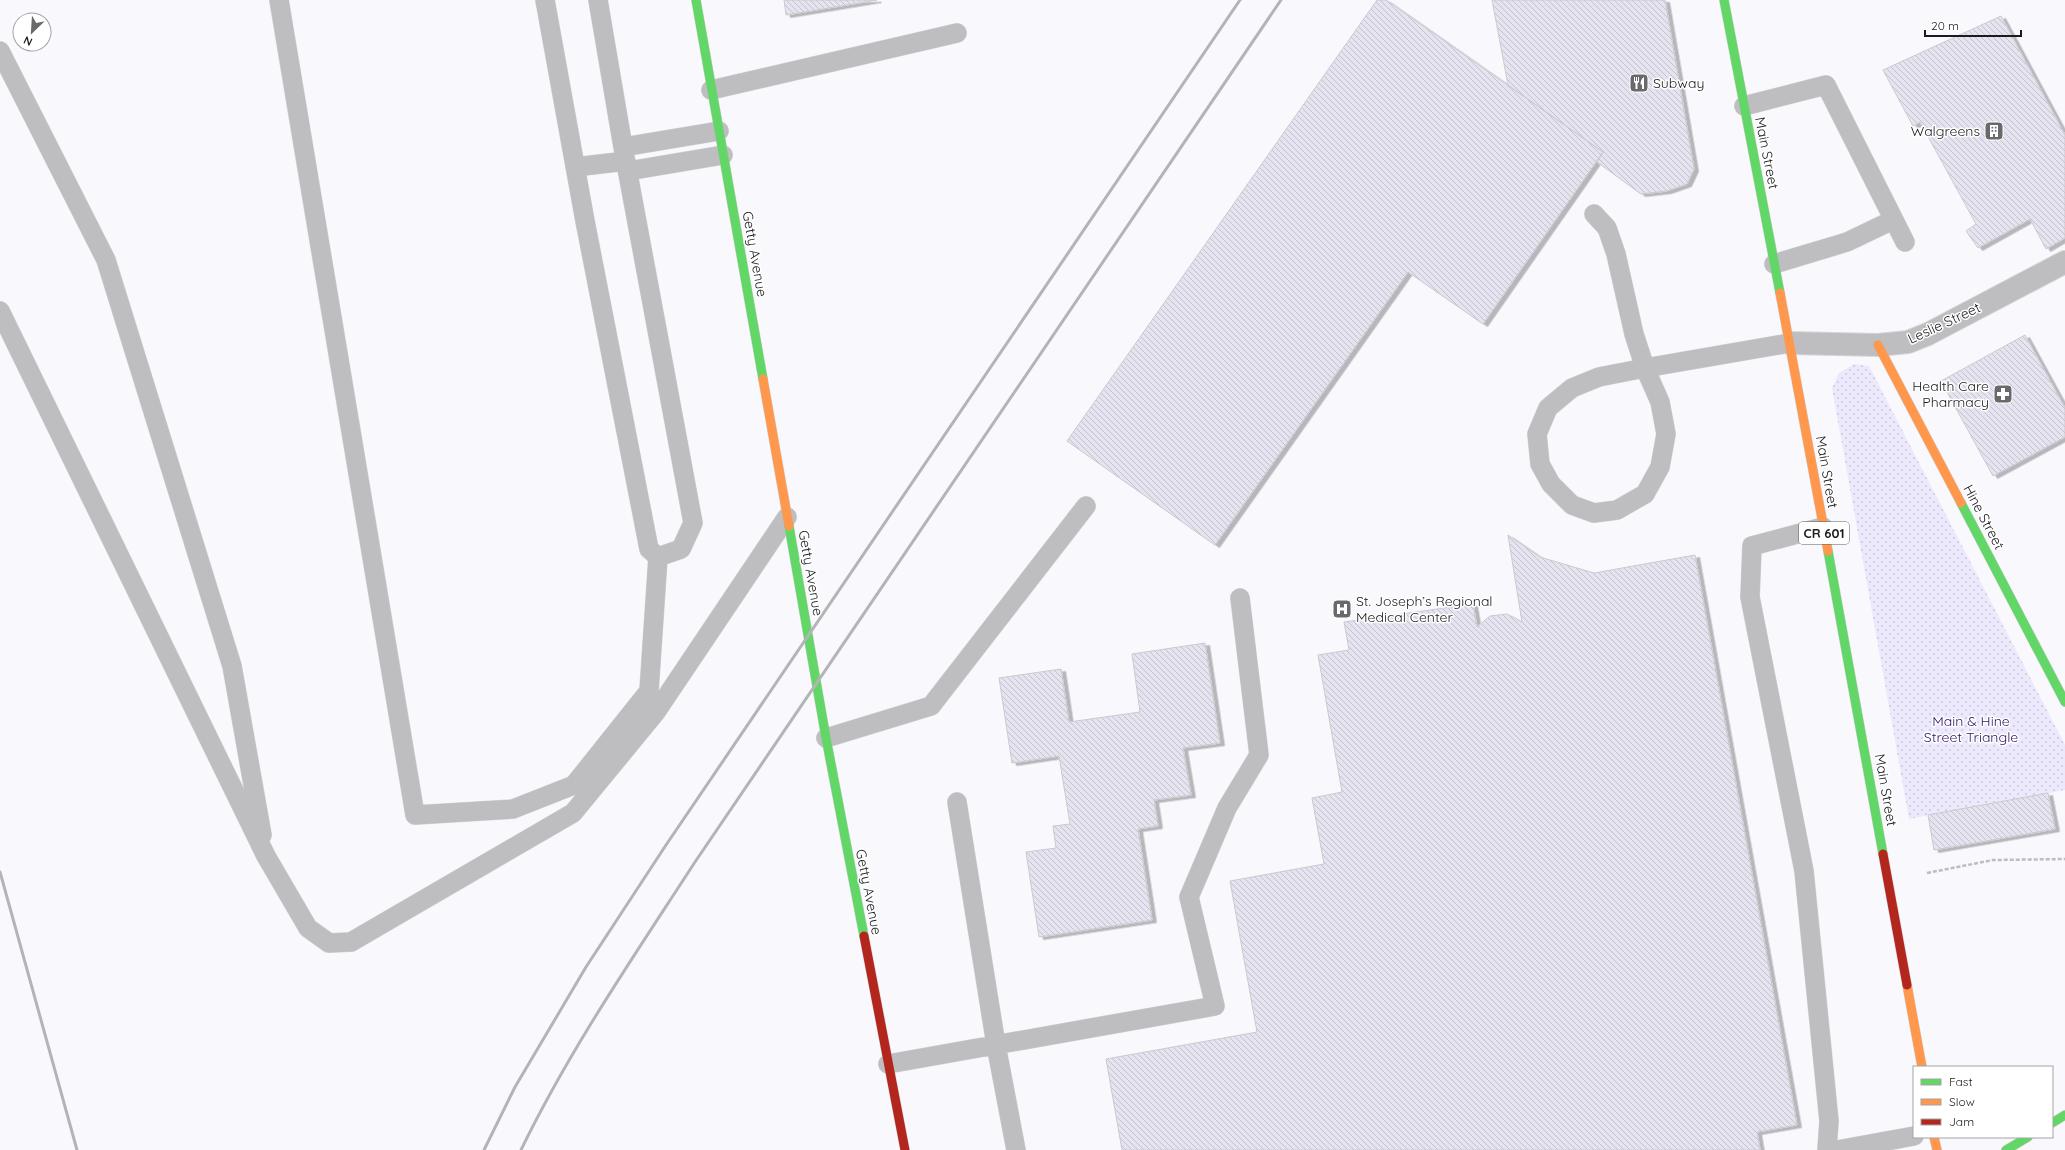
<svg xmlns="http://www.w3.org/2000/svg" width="2065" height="1150" font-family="Quicksand,sans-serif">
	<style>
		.park { fill: url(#park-dots) }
		.building { fill: url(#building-back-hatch); stroke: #cacace; filter: url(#shadow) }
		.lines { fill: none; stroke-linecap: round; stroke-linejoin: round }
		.lane-casing { stroke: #d6d5d8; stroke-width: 20 }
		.street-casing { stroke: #d6d5d8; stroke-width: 24 }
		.fast-casing { stroke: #d6d5d8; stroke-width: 10 }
		.slow-casing { stroke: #d6d5d8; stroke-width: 10 }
		.jam-casing { stroke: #d6d5d8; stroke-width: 10 }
		.path { stroke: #bdbcbf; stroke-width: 2.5; stroke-dasharray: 4 2; stroke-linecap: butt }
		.lane { stroke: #bebdc0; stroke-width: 19 }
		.street { stroke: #bebdc0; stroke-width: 22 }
		.fast { stroke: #63d668; stroke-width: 9 }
		.slow { stroke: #ff974d; stroke-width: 9 }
		.jam { stroke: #b3261e; stroke-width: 9 }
		.rail { stroke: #b4b4b7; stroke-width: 3 }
		.labels { text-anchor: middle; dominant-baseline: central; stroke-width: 3; stroke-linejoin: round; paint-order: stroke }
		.shield { fill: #fff; stroke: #5f5f61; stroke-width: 1 }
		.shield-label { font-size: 13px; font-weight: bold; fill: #1b1a1d }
		.poi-label { font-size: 14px; fill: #1b1a1d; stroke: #fff; text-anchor: start }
		.street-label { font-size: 14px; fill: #1b1a1d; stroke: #fff }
		.park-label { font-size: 14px; fill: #2e1464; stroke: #fff }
	</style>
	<defs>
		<pattern id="park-dots" width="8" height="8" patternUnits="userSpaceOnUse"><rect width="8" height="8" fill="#ebe9fb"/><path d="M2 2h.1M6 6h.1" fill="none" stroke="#c9c7d7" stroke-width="1.8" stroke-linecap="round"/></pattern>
		<pattern id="building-back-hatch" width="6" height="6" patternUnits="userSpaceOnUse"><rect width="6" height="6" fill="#e5e3f0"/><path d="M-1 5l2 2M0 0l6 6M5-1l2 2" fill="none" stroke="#c4c2cd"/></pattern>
		<filter id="shadow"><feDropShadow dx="4.5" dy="2.5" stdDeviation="0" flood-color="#0004"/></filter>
	</defs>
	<rect width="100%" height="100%" fill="#f9f8fd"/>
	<path class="park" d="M1854,364L1869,366L2065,745V790L1909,819L1832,388L1839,373Z"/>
	<path class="building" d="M784,0H877L786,15Z
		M1377,0H1386L1603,152L1483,324L1408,272L1215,545L1067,441Z
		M1492,0H1665L1694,169L1687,184L1667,191L1641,194L1597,162L1603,152L1508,85Z
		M2001,16L2065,135V238L2046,249L2030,219L1978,248L1966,231L1976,224L1920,122L1913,126L1883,70Z
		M2025,335L2065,408V437L1993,476L1941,381Z
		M1508,535L1540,557L1594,573L1695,555L1797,1125L1757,1132L1760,1150H1122L1106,1059L1257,1032L1230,881L1324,864L1312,798L1342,792L1318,655L1349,650L1344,622L1473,604L1477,627L1490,616L1507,614L1522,622Z
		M1205,643L1220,743L1183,748L1191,795L1154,800L1158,826L1138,829L1152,920L1039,937L1026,852L1056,848L1053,826L1070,824L1059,756L1012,763L999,678L1061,669L1069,722L1140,712L1132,654Z
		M2048,793L2055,829L1934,850L1928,815Z"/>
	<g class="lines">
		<defs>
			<path id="lane" d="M279,0L415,815L513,809L574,785L649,691L658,557
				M545,0L585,221L649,549L658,557L681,549L693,523L623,147L598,0
				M0,51L106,260L232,666L262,835
				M711,90L957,33
				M1744,106L1826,85L1905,242
				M623,147L719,131
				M575,167L626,161
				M628,171L723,155
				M1594,214L1607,228L1616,254L1634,334L1645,368L1660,402L1666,434L1660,467L1645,494L1617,510L1594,513L1572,505L1551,484L1540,464L1537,434L1548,408L1572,388L1599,377L1645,368L1790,343
				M1774,264L1847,242L1893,220
				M0,311L266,856L308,928L329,943L351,942L573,813L656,712L787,517
				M1823,527L1752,546L1750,597L1804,871L1829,1121L1827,1150
				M826,738L931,706L1086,506
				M957,802L996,1045L1016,1150
				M888,1064L1215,1006L1189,897L1227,808L1259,755L1240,598
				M1837,1150L1914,1136"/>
			<path id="street" d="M1790,343L1878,345L1908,342L1928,334L2065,262"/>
			<path id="fast" d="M696,0L763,379
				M1724,0L1780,293
				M1961,503L2065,702
				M789,526L826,738L864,936
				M1828,551L1883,854
				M2052,1123L2065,1115
				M2006,1150L2028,1137"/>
			<path id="slow" d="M1780,293L1828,551
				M1878,345L1961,503
				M763,379L789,526
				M1907,985L1922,1067
				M1934,1137L1937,1150"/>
			<path id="jam" d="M1883,854L1907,985
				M864,936L905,1150"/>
		</defs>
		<use href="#lane" class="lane-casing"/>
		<use href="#street" class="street-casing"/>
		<use href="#fast" class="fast-casing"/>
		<use href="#slow" class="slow-casing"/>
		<use href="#jam" class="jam-casing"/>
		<path class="path" d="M1927,873L1993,860L2065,859"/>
		<use href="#lane" class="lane"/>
		<use href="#street" class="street"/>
		<use href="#fast" class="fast"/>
		<use href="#slow" class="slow"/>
		<use href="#jam" class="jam"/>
		<path class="rail" d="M0,872L77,1150
			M484,1150L515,1087L586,967L666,845L1240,0
			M521,1150C570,1049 634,956 695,862L1281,0"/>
	</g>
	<defs>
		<symbol id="restaurant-square" viewBox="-11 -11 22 22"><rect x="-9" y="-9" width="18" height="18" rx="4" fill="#69686b" stroke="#fff"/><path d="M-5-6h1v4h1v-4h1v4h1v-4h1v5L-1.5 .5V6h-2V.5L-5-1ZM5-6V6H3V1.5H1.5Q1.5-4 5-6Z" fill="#fff"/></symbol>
		<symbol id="building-square" viewBox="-11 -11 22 22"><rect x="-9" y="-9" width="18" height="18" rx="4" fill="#69686b" stroke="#fff"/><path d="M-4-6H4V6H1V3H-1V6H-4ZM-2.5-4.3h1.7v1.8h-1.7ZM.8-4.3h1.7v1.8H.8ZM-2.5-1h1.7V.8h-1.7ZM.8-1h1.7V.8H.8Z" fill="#fff"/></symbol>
		<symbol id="pharmacy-square" viewBox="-11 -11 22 22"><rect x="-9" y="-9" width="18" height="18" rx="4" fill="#69686b" stroke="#fff"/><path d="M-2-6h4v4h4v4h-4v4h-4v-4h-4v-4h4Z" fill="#fff"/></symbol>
		<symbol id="hospital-square" viewBox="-11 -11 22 22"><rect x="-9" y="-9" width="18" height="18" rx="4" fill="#69686b" stroke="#fff"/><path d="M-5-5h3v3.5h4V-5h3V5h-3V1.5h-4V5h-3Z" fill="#fff"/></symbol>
	</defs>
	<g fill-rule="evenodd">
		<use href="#restaurant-square" x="1628" y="72" width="22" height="22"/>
		<use href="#building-square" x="1983" y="120" width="22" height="22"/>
		<use href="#pharmacy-square" x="1992" y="383" width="22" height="22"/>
		<use href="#hospital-square" x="1331" y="598" width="22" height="22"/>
	</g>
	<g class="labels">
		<rect class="shield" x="1799" y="522" width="50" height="22" rx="3"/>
		<g class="shield-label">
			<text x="1824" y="533">CR 601</text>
		</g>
		<g class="poi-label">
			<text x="1653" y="83">Subway</text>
			<text x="1980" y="131" text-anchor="end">Walgreens</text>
			<text x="1989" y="386" text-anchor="end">Health Care<tspan x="1989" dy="16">Pharmacy</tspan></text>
			<text x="1356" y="601">St. Joseph’s Regional<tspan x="1356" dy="16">Medical Center</tspan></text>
		</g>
		<g class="street-label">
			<text transform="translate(1767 153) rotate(79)">Main Street</text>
			<text transform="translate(755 254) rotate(80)">Getty Avenue</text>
			<text transform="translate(1944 323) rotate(-25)">Leslie Street</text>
			<text transform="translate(1827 472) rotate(80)">Main Street</text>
			<text transform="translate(1984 517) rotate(62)">Hine Street</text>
			<text transform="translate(811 573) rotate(80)">Getty Avenue</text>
			<text transform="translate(1886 790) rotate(80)">Main Street</text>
			<text transform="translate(869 892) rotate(79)">Getty Avenue</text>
		</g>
		<g class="park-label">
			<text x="1971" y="721">Main &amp; Hine<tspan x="1971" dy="16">Street Triangle</tspan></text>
		</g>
	</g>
	<rect x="1913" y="1066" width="140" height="72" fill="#ffffff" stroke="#a4a3a5"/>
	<rect x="1921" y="1079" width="20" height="6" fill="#63d668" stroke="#a4a3a5"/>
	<text x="1949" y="1086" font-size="12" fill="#1b1a1d">Fast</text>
	<rect x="1921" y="1099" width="20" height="6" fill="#ff974d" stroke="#a4a3a5"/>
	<text x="1949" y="1106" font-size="12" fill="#1b1a1d">Slow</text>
	<rect x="1921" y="1119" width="20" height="6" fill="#b3261e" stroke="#a4a3a5"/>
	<text x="1949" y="1126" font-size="12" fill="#1b1a1d">Jam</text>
	<g transform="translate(32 32) rotate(205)"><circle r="19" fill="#ffffff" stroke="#a4a3a5"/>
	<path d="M0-3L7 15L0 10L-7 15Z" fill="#69686b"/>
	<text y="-6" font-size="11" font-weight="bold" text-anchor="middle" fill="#1b1a1d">N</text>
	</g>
	<path d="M1925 30v6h96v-6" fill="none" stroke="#1b1a1d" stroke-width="2"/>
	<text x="1931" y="30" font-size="12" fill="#1b1a1d" stroke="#ffffff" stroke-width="3" paint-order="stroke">20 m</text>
</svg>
